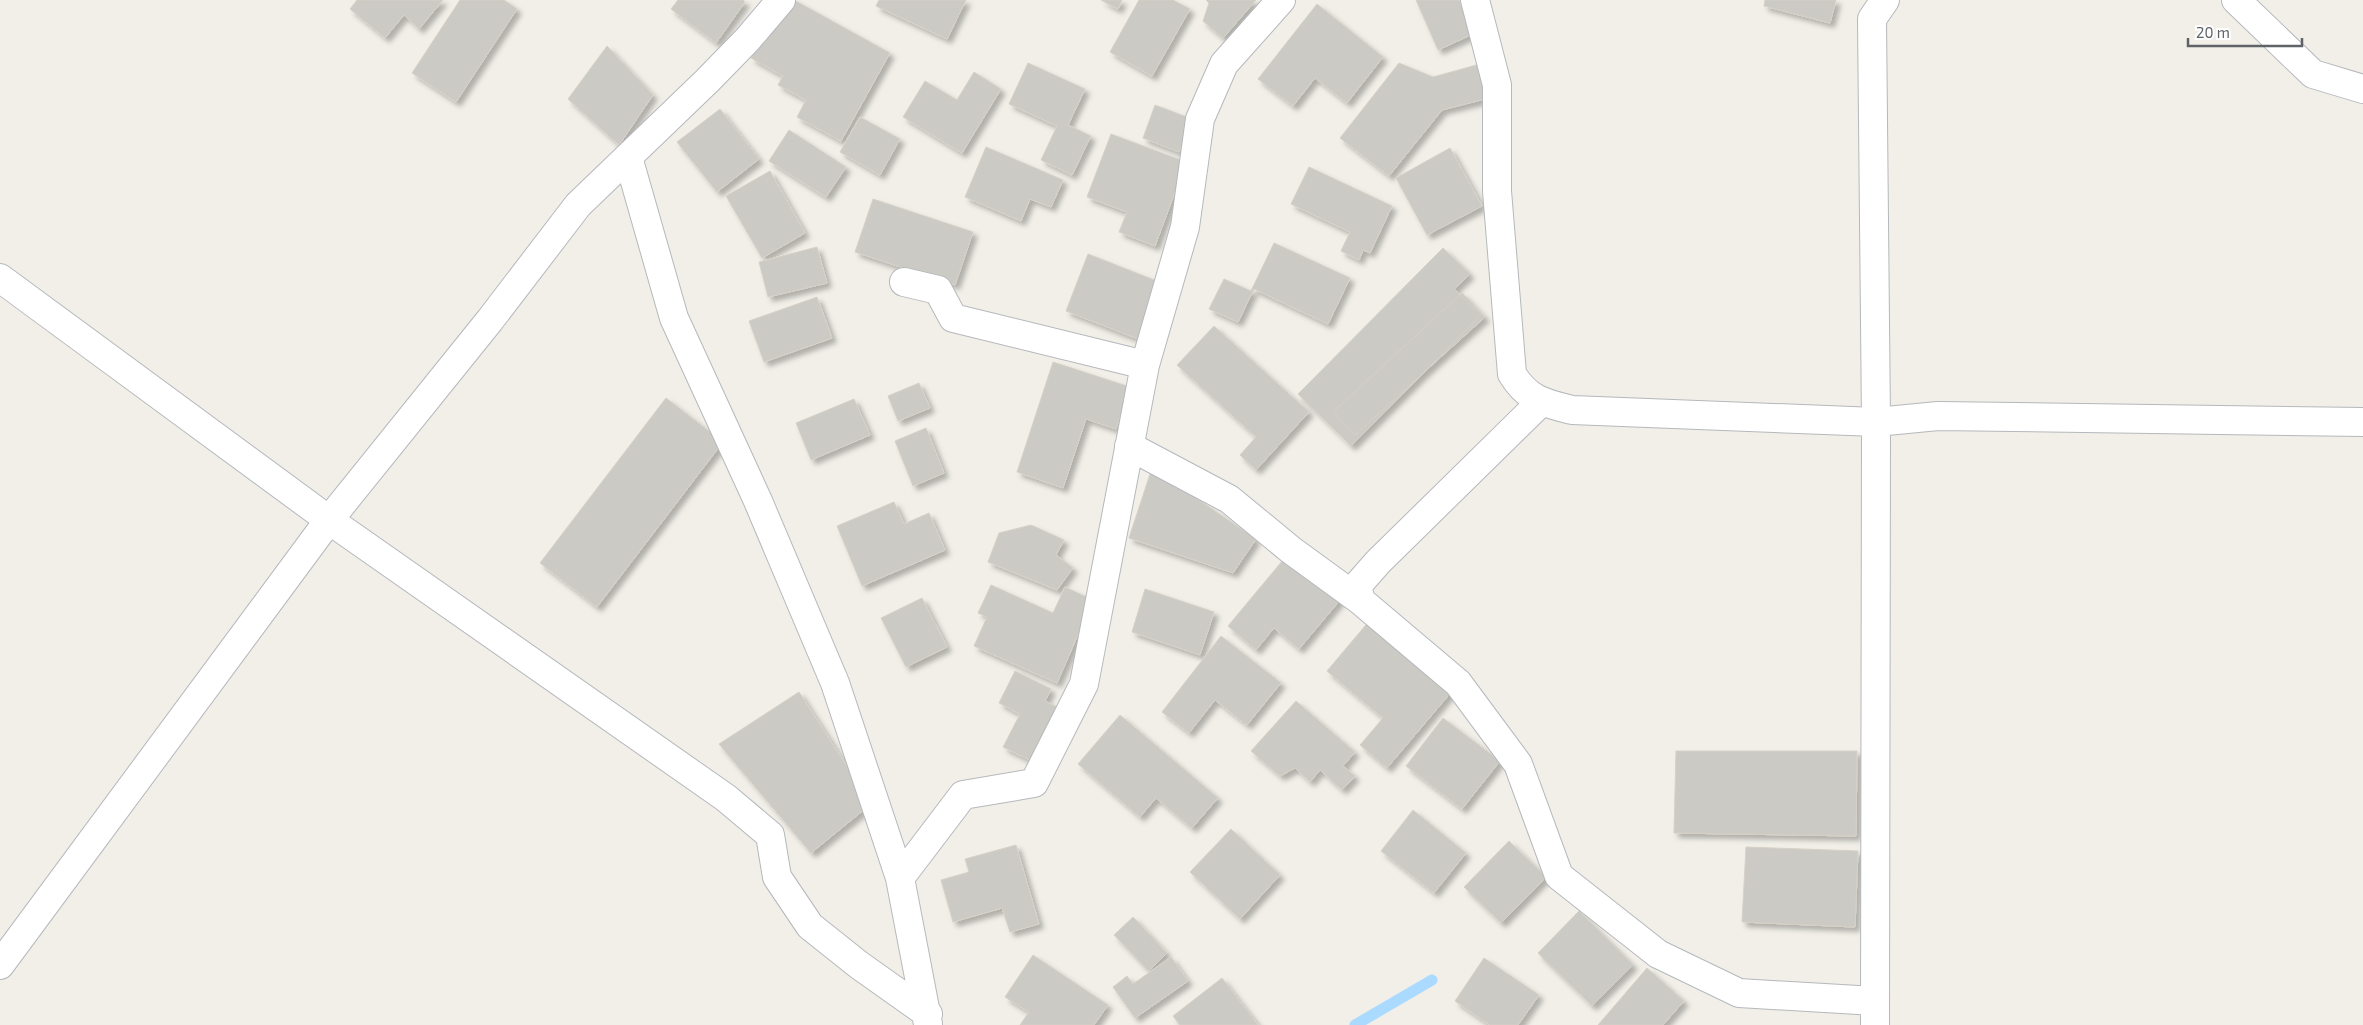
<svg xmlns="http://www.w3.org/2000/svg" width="2363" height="1025" font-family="'Exo 2',sans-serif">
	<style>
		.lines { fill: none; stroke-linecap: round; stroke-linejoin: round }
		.stream { stroke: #aadaff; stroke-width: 11 }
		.building { fill: #cccac5; stroke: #d6d1c6; filter: url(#shadow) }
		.minor-casing { stroke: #b5b8bc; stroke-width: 30 }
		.minor { stroke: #fff; stroke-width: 28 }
	</style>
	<defs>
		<filter id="shadow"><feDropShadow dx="4.5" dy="4.5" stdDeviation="2.5" flood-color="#0004"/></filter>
	</defs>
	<rect width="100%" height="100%" fill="#f1efe8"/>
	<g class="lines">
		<path class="stream" d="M1355,1025L1432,980"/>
	</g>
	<path class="building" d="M357,0H443L419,29L404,15L385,38L350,9Z
		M460,0H504L517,9L456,102L412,73Z
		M678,0H743L745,2L716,43L671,9Z
		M783,0H794L890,53L841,141L797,117L806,100L778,85L783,76L751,58Z
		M879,0H966L947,39L876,6Z
		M1101,0H1122L1118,9Z
		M1139,0H1173L1190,9L1152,76L1110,52Z
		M1206,0H1256L1223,38L1203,21L1209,3Z
		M1416,0H1459L1475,33L1438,50Z
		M1765,0H1836L1830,23L1764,6Z
		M1317,4L1383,57L1347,103L1315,78L1293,106L1258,79Z
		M607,46L653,95L619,145L568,99Z
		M1028,63L1085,89L1068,125L1091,136L1072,175L1041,160L1057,126L1009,104Z
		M1399,63L1433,77L1480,64L1489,98L1442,110L1389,176L1340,138Z
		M974,72L1001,89L962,153L903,117L925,81L957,100Z
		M1155,105L1192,119L1179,152L1143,138Z
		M720,109L759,159L717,192L677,142Z
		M860,117L900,139L880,175L840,152Z
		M789,130L846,167L826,197L769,161Z
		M1111,134L1186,162L1155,246L1119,232L1127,212L1087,197Z
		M986,147L1063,180L1051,207L1030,199L1021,221L965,197Z
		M1450,148L1482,206L1427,235L1396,178Z
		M1309,167L1392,206L1370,253L1363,250L1359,260L1341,251L1350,232L1291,204Z
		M770,171L805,233L762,258L726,196Z
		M873,199L973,232L955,285L855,252Z
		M1274,243L1350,278L1328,324L1254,289L1238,322L1209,309L1224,279L1251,291Z
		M817,247L827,283L768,297L759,262Z
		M1443,248L1470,274L1454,289L1481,315L1351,446L1298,394Z
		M1088,254L1162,283L1141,340L1066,311Z
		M1462,293L1485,317L1355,435L1333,412Z
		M817,297L832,338L764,362L749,321Z
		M1214,326L1309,412L1256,470L1240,455L1256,437L1177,365Z
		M1053,362L1130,387L1116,429L1086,419L1063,488L1017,472Z
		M919,383L930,408L898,421L888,396Z
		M666,398L723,442L597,607L540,563Z
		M854,399L870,435L811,460L796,423Z
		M926,428L944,473L913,486L895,441Z
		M1152,468L1256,539L1233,573L1129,538Z
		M894,502L904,524L929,513L945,550L862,586L837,526Z
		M1031,525L1064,540L1056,555L1073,568L1057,590L988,562L999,533Z
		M1288,554L1341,599L1299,649L1274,628L1256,650L1228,626Z
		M991,585L1053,613L1065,587L1093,600L1057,683L974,646L987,617L978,613Z
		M1145,589L1214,612L1200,655L1132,632Z
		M922,598L947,647L906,667L881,618Z
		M1370,620L1453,690L1387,768L1360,745L1383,718L1327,671Z
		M1221,636L1281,683L1247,725L1215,700L1189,733L1162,712Z
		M1015,671L1051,689L1045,701L1067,712L1040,765L1003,747L1020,714L999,703Z
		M799,692L871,804L811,853L719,744Z
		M1296,701L1355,752L1343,766L1355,776L1342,790L1320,770L1310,782L1295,768L1280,776L1251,751Z
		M1120,715L1218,798L1192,828L1156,798L1140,817L1078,764Z
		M1443,718L1500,761L1462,809L1406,766Z
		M1676,751H1857L1856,836L1674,833Z
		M1413,810L1466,853L1434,893L1381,851Z
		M1231,829L1280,875L1240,919L1190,872Z
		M1509,841L1546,877L1501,923L1464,887Z
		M1016,845L1039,924L1010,932L1002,908L953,922L941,880L969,872L965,859Z
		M1746,847L1858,851L1855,927L1742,922Z
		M1579,911L1633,965L1592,1006L1538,953Z
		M1133,917L1167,953L1149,971L1114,935Z
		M1033,955L1108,1005L1094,1025H1020L1029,1012L1005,997Z
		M1171,957L1188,981L1135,1018L1113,987L1127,976L1133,984Z
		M1484,958L1539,995L1518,1025H1490L1455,1001Z
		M1647,968L1684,1001L1663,1025H1598Z
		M1222,978L1258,1025H1180L1173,1016Z"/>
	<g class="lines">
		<defs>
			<path id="minor" d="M1475,0L1497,85V191L1512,374C1528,400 1544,403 1572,410L1876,422L1938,416L2363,422
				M2236,0L2313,74L2363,89
				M628,157L674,318L758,501L835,683L900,878L928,1024
				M0,278L329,520L726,798L770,835L777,877L810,926L859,965L928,1014
				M904,282L938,290L953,318L1145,365
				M1541,402L1378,562L1357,586L1361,601L1458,683L1518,764L1559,876L1658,954L1739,993L1875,1001
				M1129,446L1229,499L1291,550L1361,601
				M900,878L963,795L1034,783L1084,684L1145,365L1185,227L1200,119L1224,64L1281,0
				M0,965L329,520L490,320L578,205L707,81L747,40L781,0
				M1875,1025L1876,422L1872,19L1885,0"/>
		</defs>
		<use href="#minor" class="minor-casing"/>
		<use href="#minor" class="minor"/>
	</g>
	<path d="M2188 38v8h114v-8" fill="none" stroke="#5f6368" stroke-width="2.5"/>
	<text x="2196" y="38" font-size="15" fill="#5f6368" stroke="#ffffff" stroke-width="4" paint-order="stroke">20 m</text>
</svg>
